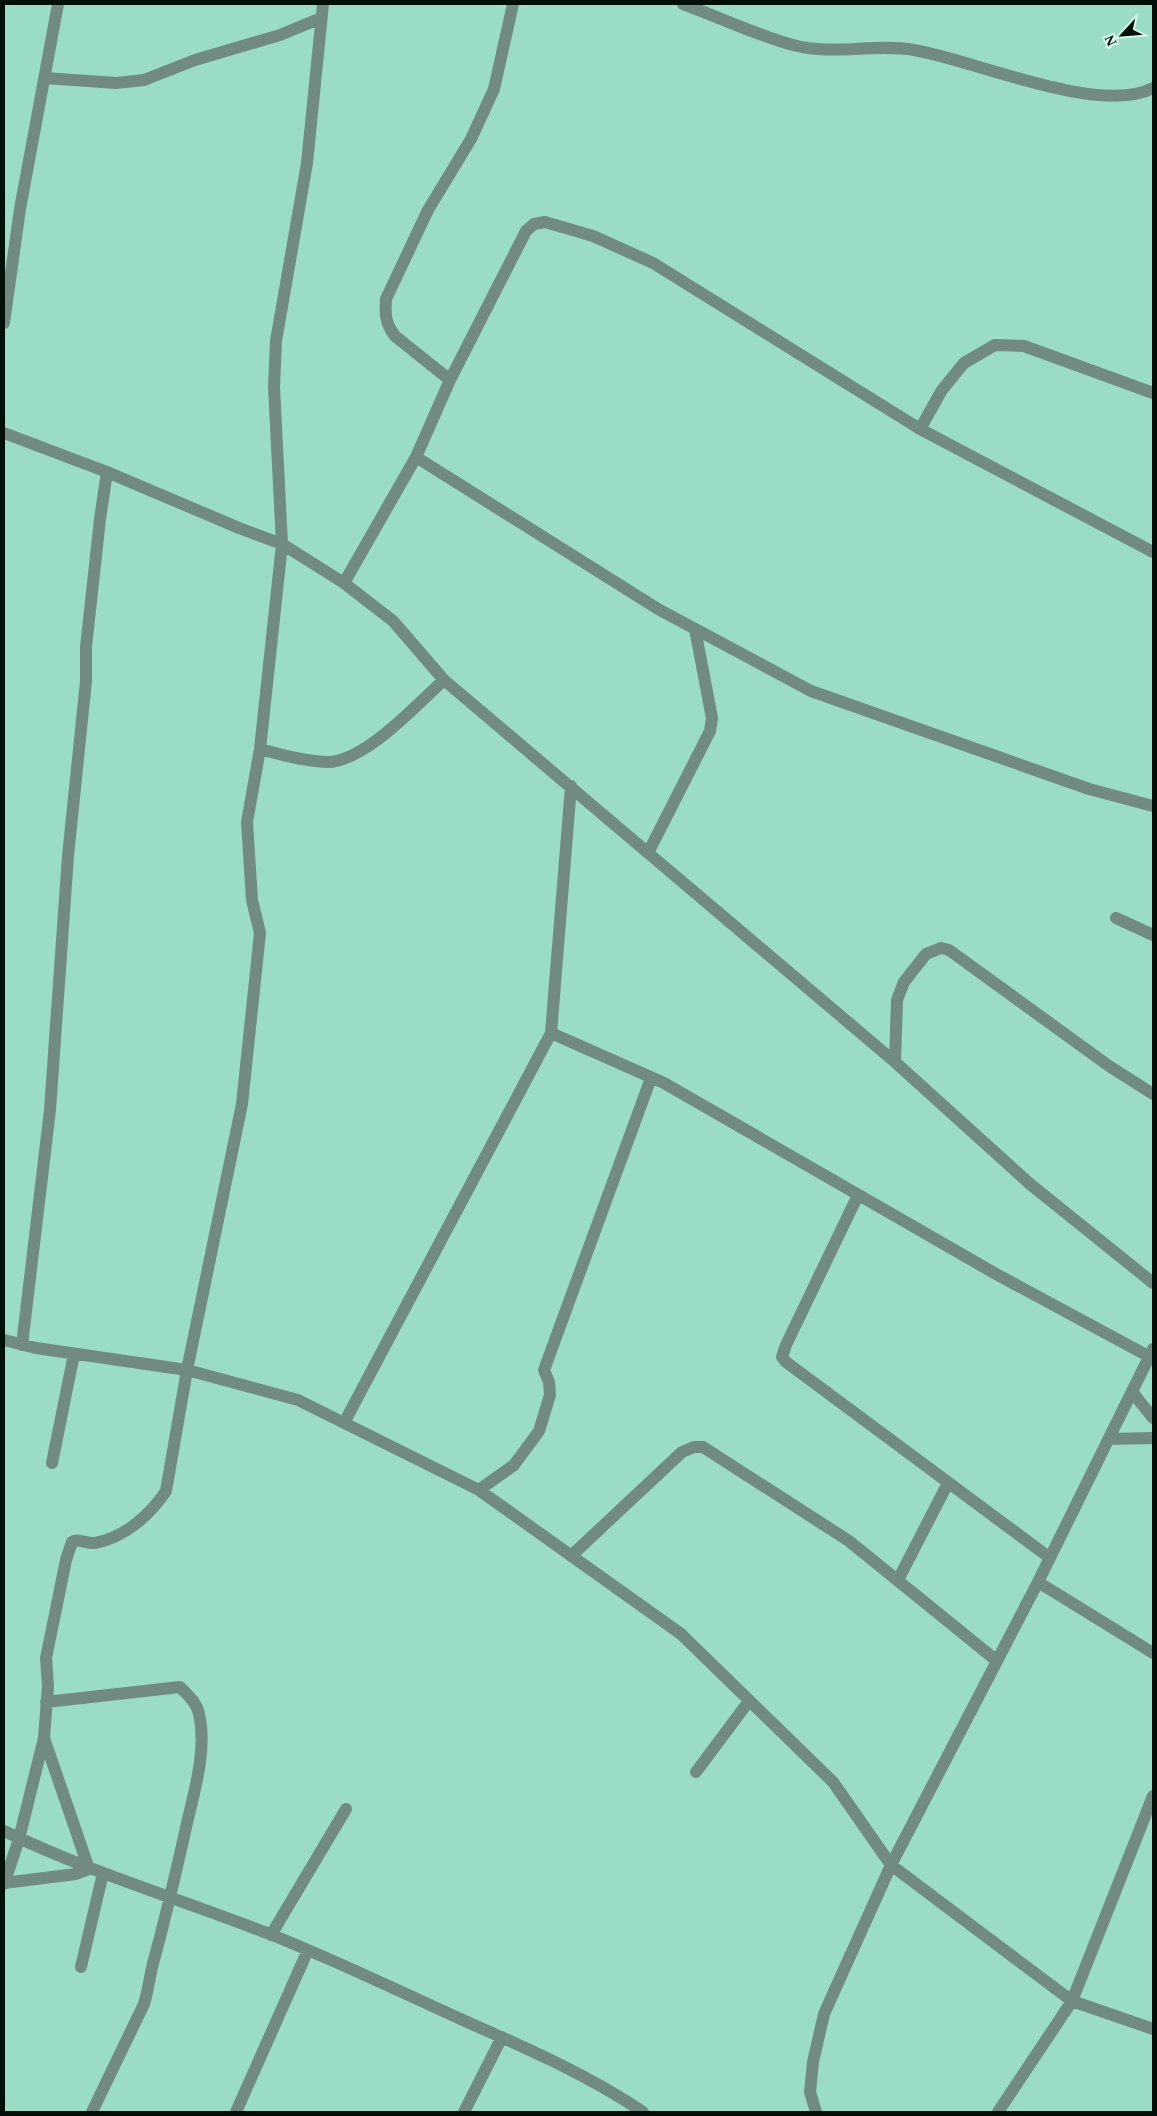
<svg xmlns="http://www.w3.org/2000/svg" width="1157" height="2116" font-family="'Times New Roman',serif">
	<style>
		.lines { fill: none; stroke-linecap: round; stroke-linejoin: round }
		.minor { stroke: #718b82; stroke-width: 12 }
	</style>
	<rect width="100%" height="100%" fill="#9adcc6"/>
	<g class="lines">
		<path class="minor" d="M683,4C719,17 756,35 793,45C833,56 874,43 914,50C974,60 1100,116 1153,88
			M45,78L116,83L144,80L195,60L280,35L321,18
			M4,323L20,209L58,4
			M450,380L395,336C385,323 385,314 386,299L428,210L471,139L494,89L513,4
			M920,429L942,390L964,363L995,345L1024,346L1153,393
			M4,433L107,472L239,528L282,544L344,583L393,621L444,680L895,1062L1030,1184L1153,1283
			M416,457L658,609L811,691L1089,789L1153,806
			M344,583L416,457L450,380L526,231L534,224L545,222L593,236L653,263L920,429L1153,552
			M260,749C282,755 304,761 327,762C365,762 416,705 444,680
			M571,786L551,1033L664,1083L996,1274L1150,1357
			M648,853L710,731L712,718L695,629
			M1116,918L1153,935
			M895,1062L897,1000L904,982L926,954L941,948L949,950L1109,1066L1153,1094
			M858,1195L786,1345L782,1357L786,1362L1050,1558
			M4,1340L36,1348L187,1370L298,1400L479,1490L681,1634L833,1782L891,1865L1072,2001L1153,2029
			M22,1345L50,1110L68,856L86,681V647L100,519L107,472
			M1133,1393L1153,1418
			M344,1423L551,1033
			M1109,1439L1153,1438
			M52,1463L74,1354
			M479,1490L514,1465L539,1431L550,1395L549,1382L544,1370L651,1078
			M571,1556L682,1452L694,1447H703L849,1541L997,1661
			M898,1580L948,1483
			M1038,1582L1153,1653
			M46,1702L180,1687C188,1695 197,1703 199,1714C207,1749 195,1789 187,1823C177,1868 167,1912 155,1956C150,1972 149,1988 144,2004L92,2112
			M696,1772L749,1701
			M4,1831C91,1873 183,1900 272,1935C337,1961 401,1992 465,2021C526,2048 588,2075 643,2112
			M4,1883L76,1874L89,1869L44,1738
			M4,1884L19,1839L44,1738L48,1686L46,1658L66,1560L72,1542C79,1538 87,1544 95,1543C124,1538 150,1515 166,1491L187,1370L242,1104L260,933L252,900L247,822L260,749L282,544L274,387L276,341L307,163L323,4
			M271,1935L346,1809
			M81,1967L103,1873
			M236,2112L308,1950
			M464,2112L502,2037
			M816,2112L810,2092L813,2062L824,2014L891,1865L1038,1582L1153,1349
			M998,2112L1072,2001L1153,1796"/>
	</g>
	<rect width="1157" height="2116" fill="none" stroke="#001009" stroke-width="10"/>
	<g transform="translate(1122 35) rotate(244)" stroke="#d5f5e9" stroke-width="4" paint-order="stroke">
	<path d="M0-4L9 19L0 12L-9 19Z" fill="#001009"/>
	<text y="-8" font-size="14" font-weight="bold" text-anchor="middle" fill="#001009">N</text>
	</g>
</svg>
